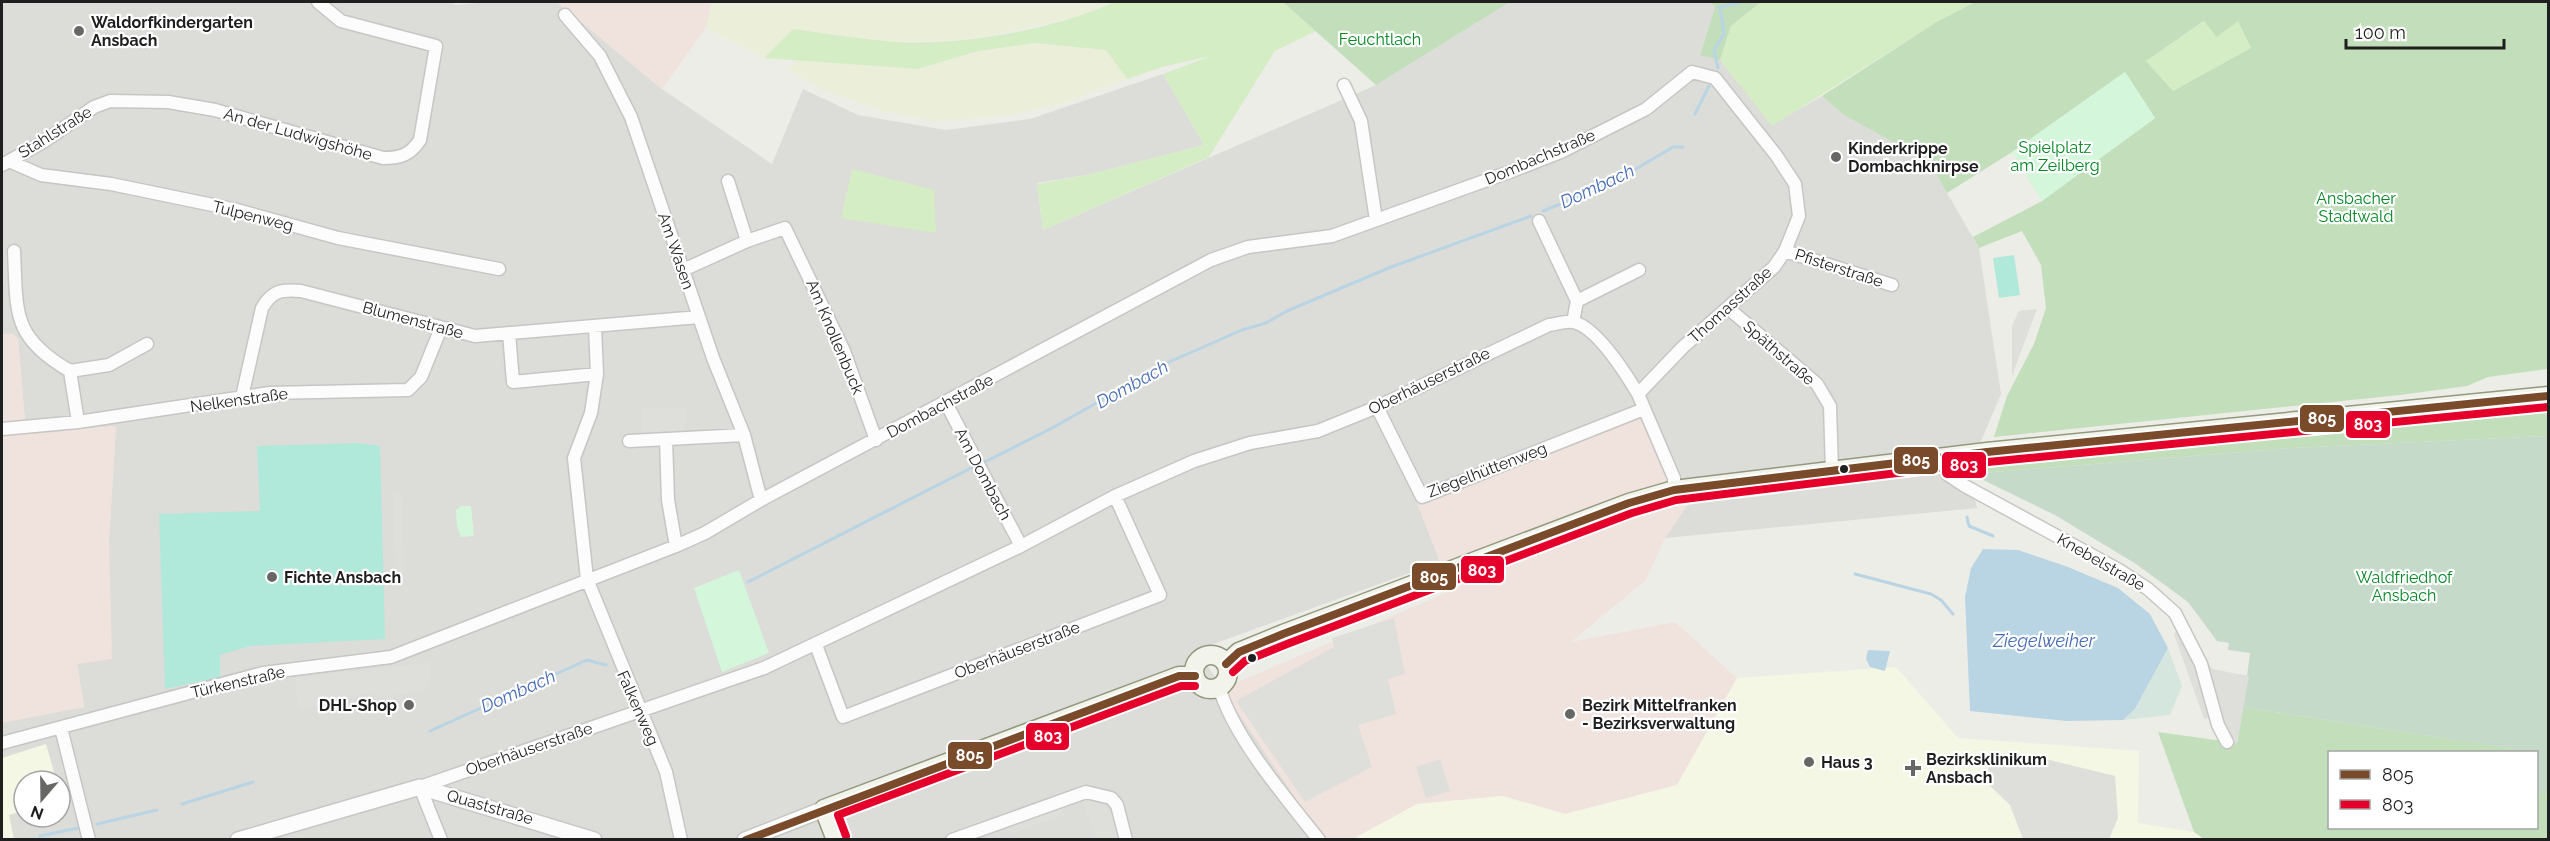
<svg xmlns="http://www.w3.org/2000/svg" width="2550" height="841" font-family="Raleway,sans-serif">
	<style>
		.residential { fill: #dcdcd9; fill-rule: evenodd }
		.commercial { fill: #f0e2dc }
		.education { fill: #f4f7e3 }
		.farmland { fill: #ebefda }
		.grass { fill: #d4edc5 }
		.forest { fill: #c2debb; fill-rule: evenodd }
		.wetland { fill: #d5e6de }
		.cemetery { fill: #c5dac9 }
		.park { fill: #d4f6da }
		.pitch { fill: #b0e8d9 }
		.parking { fill: #dededb }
		.water { fill: #b9d4e3 }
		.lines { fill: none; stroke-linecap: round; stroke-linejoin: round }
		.stream { stroke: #b9d4e3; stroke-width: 3 }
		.minor-casing { stroke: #c6c6c4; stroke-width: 15 }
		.tertiary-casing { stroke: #c6c6c4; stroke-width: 18 }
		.secondary-casing { stroke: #92997e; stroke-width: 21 }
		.minor { stroke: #fcfcfc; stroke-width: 12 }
		.tertiary { stroke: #fcfcfc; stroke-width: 15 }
		.secondary { stroke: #f2f4eb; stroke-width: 18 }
		.bus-1-casing { stroke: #fff; stroke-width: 12 }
		.bus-2-casing { stroke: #fff; stroke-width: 12 }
		.bus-1 { stroke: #7a4b2a; stroke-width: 8 }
		.bus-2 { stroke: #e4002b; stroke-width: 8 }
		.poi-dot { fill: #676765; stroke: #fff; stroke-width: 2 }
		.bus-dot { fill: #1f1f1f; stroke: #fff; stroke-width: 2 }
		.labels { text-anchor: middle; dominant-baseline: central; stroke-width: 4.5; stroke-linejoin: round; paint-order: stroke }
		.poi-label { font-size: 16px; font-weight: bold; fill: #1f1f1f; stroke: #fff; text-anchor: start }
		.park-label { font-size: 16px; fill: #058523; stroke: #fff }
		.street-label { font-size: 16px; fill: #1f1f1f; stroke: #fff }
		.water-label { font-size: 18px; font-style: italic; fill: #456cb5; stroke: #fff }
		.line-badge { stroke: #fff; stroke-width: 2 }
		.badge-label { font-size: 16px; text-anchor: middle; font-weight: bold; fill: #fff }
	</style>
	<rect width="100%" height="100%" fill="#edede8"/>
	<path class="residential" d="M2,2H453L454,5L489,2H557L662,89L772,164L803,89L858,115L946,130L1030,119L1163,74L1204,145L1087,175L1037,183L1043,230L1376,85L1510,2H1711L1715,7L1700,54L1720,60L1772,125L1822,96L1844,115L1929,162L1979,248L2001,394L1968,472L1977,508L1665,538L1691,499L1414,493L1440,562L1197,650L1323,839H2V722L84,707L77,664L109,539L116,426L26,434L18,339L13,334H2ZM24,781H60V817H24Z"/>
	<path class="commercial" d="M557,2H712L706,28L662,89Z
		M2,334H13L18,339L26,434L116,426L109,539L112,659L77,664L84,707L2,723Z
		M1650,404L1692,499L1665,538L1646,580L1571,642L1675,622L1737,678L1678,785L1565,814L1503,796L1418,804L1351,840L1323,839L1222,689L1462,586L1440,562L1413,493Z"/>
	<path class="education" d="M1896,667L1958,738L2139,751L2138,823L2194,832L2204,839L1351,840L1417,804L1503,796L1565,814L1677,785L1737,678Z
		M46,744L56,779L24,781V811L9,815L14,839H2V758Z"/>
	<path class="farmland" d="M712,2H1109L1110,3L1081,16L968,40L887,42L793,29L764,58L706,28Z
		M1035,43L1106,50L1127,79L1062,104L1005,116L935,121L885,112L823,90L787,69L799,58L918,69L978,51Z"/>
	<path class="grass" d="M1109,2H1283L1316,31L1275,51L1209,157L1043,230L1037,184L1087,175L1204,145L1163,74L1211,56L1162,67L1127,79L1106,50L1035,43L978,51L918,69L764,58L793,29C824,33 854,38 885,41C951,48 1049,31 1110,4Z
		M1761,2H1975L1935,23L1772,126L1720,60L1731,26Z
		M2205,21H2238L2251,48L2173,91L2146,61Z
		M852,169L934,190L936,233L841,218Z"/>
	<path class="forest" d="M1283,2H1510L1376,85Z
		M1711,2H1761L1731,26L1720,60L1700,55L1715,7Z
		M1975,2H2548V369L2488,377L2467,386L2400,395L1994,437L2007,396L2034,344L2046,308L2041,265L2022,231L1979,248L1973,237L2042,201L2155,118L2125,72L2012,152L1947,193L1929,162L1844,115L1822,96L1935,23ZM2204,21L2217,37L2238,21L2251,48L2173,91L2146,61Z
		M2548,407V436L2291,448L1982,473L1978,463L2472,414L2497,417L2504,412Z
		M2243,707L2514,749L2515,752H2330V828H2536L2537,790L2548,794V839H2204L2194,832L2158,732L2237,743Z"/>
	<path class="wetland" d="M2168,648L2182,686L2170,715L2123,720L2136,708Z"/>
	<path class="cemetery" d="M2548,436V794L2537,790L2536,752H2515L2513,749L2243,707L2250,653L2228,650L2229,643L2217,641L2188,602L2136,564L2055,515L1981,479L1982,473L2291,448Z"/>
	<path class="park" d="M2125,72L2155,118L2042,201L2012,152Z
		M461,506H471L474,536L461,537L457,526L456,510Z
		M739,570L769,653L722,672L694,588Z"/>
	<path class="pitch" d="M2014,255L2020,295L1999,298L1993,258Z
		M359,443L380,446L385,639L250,646L220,655V677L165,689L159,514L260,511L257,446Z"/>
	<path class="parking" d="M2037,309L2012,376V326L2019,311Z
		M685,407V432L642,433V408Z
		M393,491H401L404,574H396Z
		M1394,618L1405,674L1388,679L1396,714L1358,725L1372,767L1305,802L1236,701L1334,647L1332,638Z
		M2187,621L2212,669L2249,676L2237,743L2219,740L2211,717L2204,719L2174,634Z
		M431,662L428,690L375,698L373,693L347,697V701L299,709L295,678Z
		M2033,756L2115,776L2118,818L2109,839H2023L2010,805L1989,785L1988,759Z
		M1440,759L1450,791L1426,798L1416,767Z
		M1092,800L1115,813L1121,839H1096L1083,802Z
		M1062,807L1065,815L1007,835L1004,827Z"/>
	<path class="water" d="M1983,549L2018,550L2068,567L2118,588L2150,614L2168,648L2135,709L2123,720L2066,721L1970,711L1965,597L1971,568Z
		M1868,650L1890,651L1885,671L1870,667L1866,659Z"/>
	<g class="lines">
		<path class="stream" d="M1718,68L1714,50L1724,34L1720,7L1742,2
			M1695,114L1709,86
			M1543,211L1612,183L1673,147H1683
			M981,464L1054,427L1169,362L1242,330L1266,323L1287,311L1391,267L1531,216
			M1967,517L1969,526L1993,536
			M1855,574L1931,594L1941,600L1953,614
			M748,582L975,466
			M430,731L587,660L606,665
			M182,804L253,782
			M97,824L157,810
			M40,836L78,828"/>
		<defs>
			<path id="minor" d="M565,15L600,56L631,117L713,358L744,435L761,500
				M1344,85L1361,121L1376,220
				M9,161L41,175L111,184L237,210L338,238L499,269
				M2,165L43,142L94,107L110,101L168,102L215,110L383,158C401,158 410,155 420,140L436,46L341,21L318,2
				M728,181L747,241
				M1539,221L1577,301
				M14,251C17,312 11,337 70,371L78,422
				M1785,251L1892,285
				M683,270L747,241L785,228L844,351L876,440
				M1728,308L1817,384L1830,406L1832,471
				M1573,322L1577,301L1639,270
				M595,327L597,374L591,413L574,458L587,579L666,772L681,840
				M509,333L513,382L597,374
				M70,371L109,365L147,344
				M242,397L262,308C272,291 281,289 301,291L475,336L699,317
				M946,403L1021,546
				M1377,407L1422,497L1644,409
				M2,429L78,422L270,393L408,390L421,377L441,328
				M666,439L668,500L676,546
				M629,441L744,435
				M1940,458L1947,474L1965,486L2119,570L2148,589L2175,613L2201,664L2218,725L2227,742
				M816,645L843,717L1160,595L1115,496
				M1219,687C1234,738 1286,798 1319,840
				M61,728L89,840
				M2,743L263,673L391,657L676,546L705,533L761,500L1211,260L1248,247L1332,236L1512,171L1561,152L1646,109L1692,72L1715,78L1776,155L1795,184L1799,216L1785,251L1774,267L1683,347L1638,394L1674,478V490
				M441,840L420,787L764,668L1021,546L1115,496L1194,461L1250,443L1318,431L1377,407L1549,325C1556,324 1566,321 1573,322C1597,327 1626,374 1638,394
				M952,840L1086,792L1111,798L1117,805L1126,840"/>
			<path id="tertiary" d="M238,840L420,787L594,840
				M745,840L824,809"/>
			<path id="secondary" d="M1194 672a17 17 0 1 1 34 0a17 17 0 1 1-34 0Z
				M1226,664L1239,652L1283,634L1629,503L1674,490L1987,452L2548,396
				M836,840L824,809L1179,676H1195"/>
		</defs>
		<use href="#minor" class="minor-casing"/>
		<use href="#tertiary" class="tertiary-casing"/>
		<use href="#secondary" class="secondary-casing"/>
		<use href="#minor" class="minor"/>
		<use href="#tertiary" class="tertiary"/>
		<use href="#secondary" class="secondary"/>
		<defs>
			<path id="bus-1" d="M1226,664L1239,652L1283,634L1629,503L1674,490L1987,452L2548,396
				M746,840L1179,676H1195"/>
			<path id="bus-2" d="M1233,672L1245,661L1287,644L1632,513L1676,500L1988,462L2548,407
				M846,836L838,815L1181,686H1195"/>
		</defs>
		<use href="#bus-1" class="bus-1-casing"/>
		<use href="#bus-2" class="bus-2-casing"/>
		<use href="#bus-1" class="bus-1"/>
		<use href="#bus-2" class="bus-2"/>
	</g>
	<g class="poi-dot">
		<circle cx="79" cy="31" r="6"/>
		<circle cx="1836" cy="157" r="6"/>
		<circle cx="272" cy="577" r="6"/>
		<circle cx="409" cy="705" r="6"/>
		<circle cx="1570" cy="714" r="6"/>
		<circle cx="1809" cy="762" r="6"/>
		<path d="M1910 759h6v6h6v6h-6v6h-6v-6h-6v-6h6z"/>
	</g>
	<g class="bus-dot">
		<circle cx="1844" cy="469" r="5"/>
		<circle cx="1252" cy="658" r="5"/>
	</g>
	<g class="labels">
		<g class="poi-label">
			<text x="91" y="22">Waldorfkindergarten<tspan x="91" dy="18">Ansbach</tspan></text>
			<text x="1848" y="148">Kinderkrippe<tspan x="1848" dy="18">Dombachknirpse</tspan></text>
			<text x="284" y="577">Fichte Ansbach</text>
			<text x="397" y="705" text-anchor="end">DHL-Shop</text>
			<text x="1582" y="705">Bezirk Mittelfranken<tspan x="1582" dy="18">- Bezirksverwaltung</tspan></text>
			<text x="1926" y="759">Bezirksklinikum<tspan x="1926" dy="18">Ansbach</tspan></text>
			<text x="1821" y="762">Haus 3</text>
		</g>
		<g class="park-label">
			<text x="1380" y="39">Feuchtlach</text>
			<text x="2055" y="147">Spielplatz<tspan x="2055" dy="18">am Zeilberg</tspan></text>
			<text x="2356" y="198">Ansbacher<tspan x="2356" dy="18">Stadtwald</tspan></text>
			<text x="2404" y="577">Waldfriedhof<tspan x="2404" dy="18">Ansbach</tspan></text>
		</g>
		<g class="street-label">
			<text transform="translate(55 132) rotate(-32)">Stahlstraße</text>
			<text transform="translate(298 134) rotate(16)">An der Ludwigshöhe</text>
			<text transform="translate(1540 157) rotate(-23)">Dombachstraße</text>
			<text transform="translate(253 216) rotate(14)">Tulpenweg</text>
			<text transform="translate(676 251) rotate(71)">Am Wasen</text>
			<text transform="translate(1839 268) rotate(18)">Pfisterstraße</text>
			<text transform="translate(1730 305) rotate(-42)">Thomasstraße</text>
			<text transform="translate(413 320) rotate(15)">Blumenstraße</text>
			<text transform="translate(835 337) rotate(67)">Am Knollenbuck</text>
			<text transform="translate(1779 353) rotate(41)">Späthstraße</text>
			<text transform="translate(1429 381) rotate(-26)">Oberhäuserstraße</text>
			<text transform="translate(239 400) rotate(-8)">Nelkenstraße</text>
			<text transform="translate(940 406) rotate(-28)">Dombachstraße</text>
			<text transform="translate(1487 470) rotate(-21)">Ziegelhüttenweg</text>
			<text transform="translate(983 474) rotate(62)">Am Dombach</text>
			<text transform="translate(2101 562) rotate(30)">Knebelstraße</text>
			<text transform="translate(1017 650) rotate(-21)">Oberhäuserstraße</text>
			<text transform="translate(238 682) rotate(-13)">Türkenstraße</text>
			<text transform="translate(638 708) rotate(66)">Falkenweg</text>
			<text transform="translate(529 749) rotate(-19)">Oberhäuserstraße</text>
			<text transform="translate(490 807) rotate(16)">Quaststraße</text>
		</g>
		<g class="water-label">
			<text transform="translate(1597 186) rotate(-25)">Dombach</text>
			<text transform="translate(1132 384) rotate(-29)">Dombach</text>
			<text x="2044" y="640">Ziegelweiher</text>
			<text transform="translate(518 691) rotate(-24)">Dombach</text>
		</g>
	</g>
	<g class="line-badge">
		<rect x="2299" y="404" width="46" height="29" rx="6" fill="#7a4b2a"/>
		<rect x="2345" y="410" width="46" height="29" rx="6" fill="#e4002b"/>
		<rect x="1893" y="446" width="46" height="29" rx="6" fill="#7a4b2a"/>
		<rect x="1941" y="451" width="46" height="28" rx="6" fill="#e4002b"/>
		<rect x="1460" y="555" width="45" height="29" rx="6" fill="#e4002b"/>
		<rect x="1411" y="562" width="46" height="29" rx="6" fill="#7a4b2a"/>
		<rect x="1025" y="722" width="45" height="29" rx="6" fill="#e4002b"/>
		<rect x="947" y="741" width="46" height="29" rx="6" fill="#7a4b2a"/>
	</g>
	<g class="badge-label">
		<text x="2322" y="424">805</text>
		<text x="2368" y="430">803</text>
		<text x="1916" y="466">805</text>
		<text x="1964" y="471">803</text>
		<text x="1482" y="576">803</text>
		<text x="1434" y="583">805</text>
		<text x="1048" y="742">803</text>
		<text x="970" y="761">805</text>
	</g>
	<rect width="2550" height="841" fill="none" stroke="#1f1f1f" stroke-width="6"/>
	<rect x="2328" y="751" width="210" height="78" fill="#ffffff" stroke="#a5a5a5" stroke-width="1.5"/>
	<rect x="2340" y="770" width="30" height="9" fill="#7a4b2a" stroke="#a5a5a5" stroke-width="1.5"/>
	<text x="2382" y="781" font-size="18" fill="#1f1f1f">805</text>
	<rect x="2340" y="800" width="30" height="9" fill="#e4002b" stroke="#a5a5a5" stroke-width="1.5"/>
	<text x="2382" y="811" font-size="18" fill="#1f1f1f">803</text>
	<g transform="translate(42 799) rotate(200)"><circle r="28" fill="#ffffff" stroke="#a5a5a5" stroke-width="1.5"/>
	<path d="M0-4.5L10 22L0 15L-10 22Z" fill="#676765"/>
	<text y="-9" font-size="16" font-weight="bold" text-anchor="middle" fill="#1f1f1f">N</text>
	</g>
	<path d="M2346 39v9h158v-9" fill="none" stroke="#1f1f1f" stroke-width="3"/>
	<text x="2355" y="39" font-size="18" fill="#1f1f1f" stroke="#ffffff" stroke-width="4.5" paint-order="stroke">100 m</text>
</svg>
